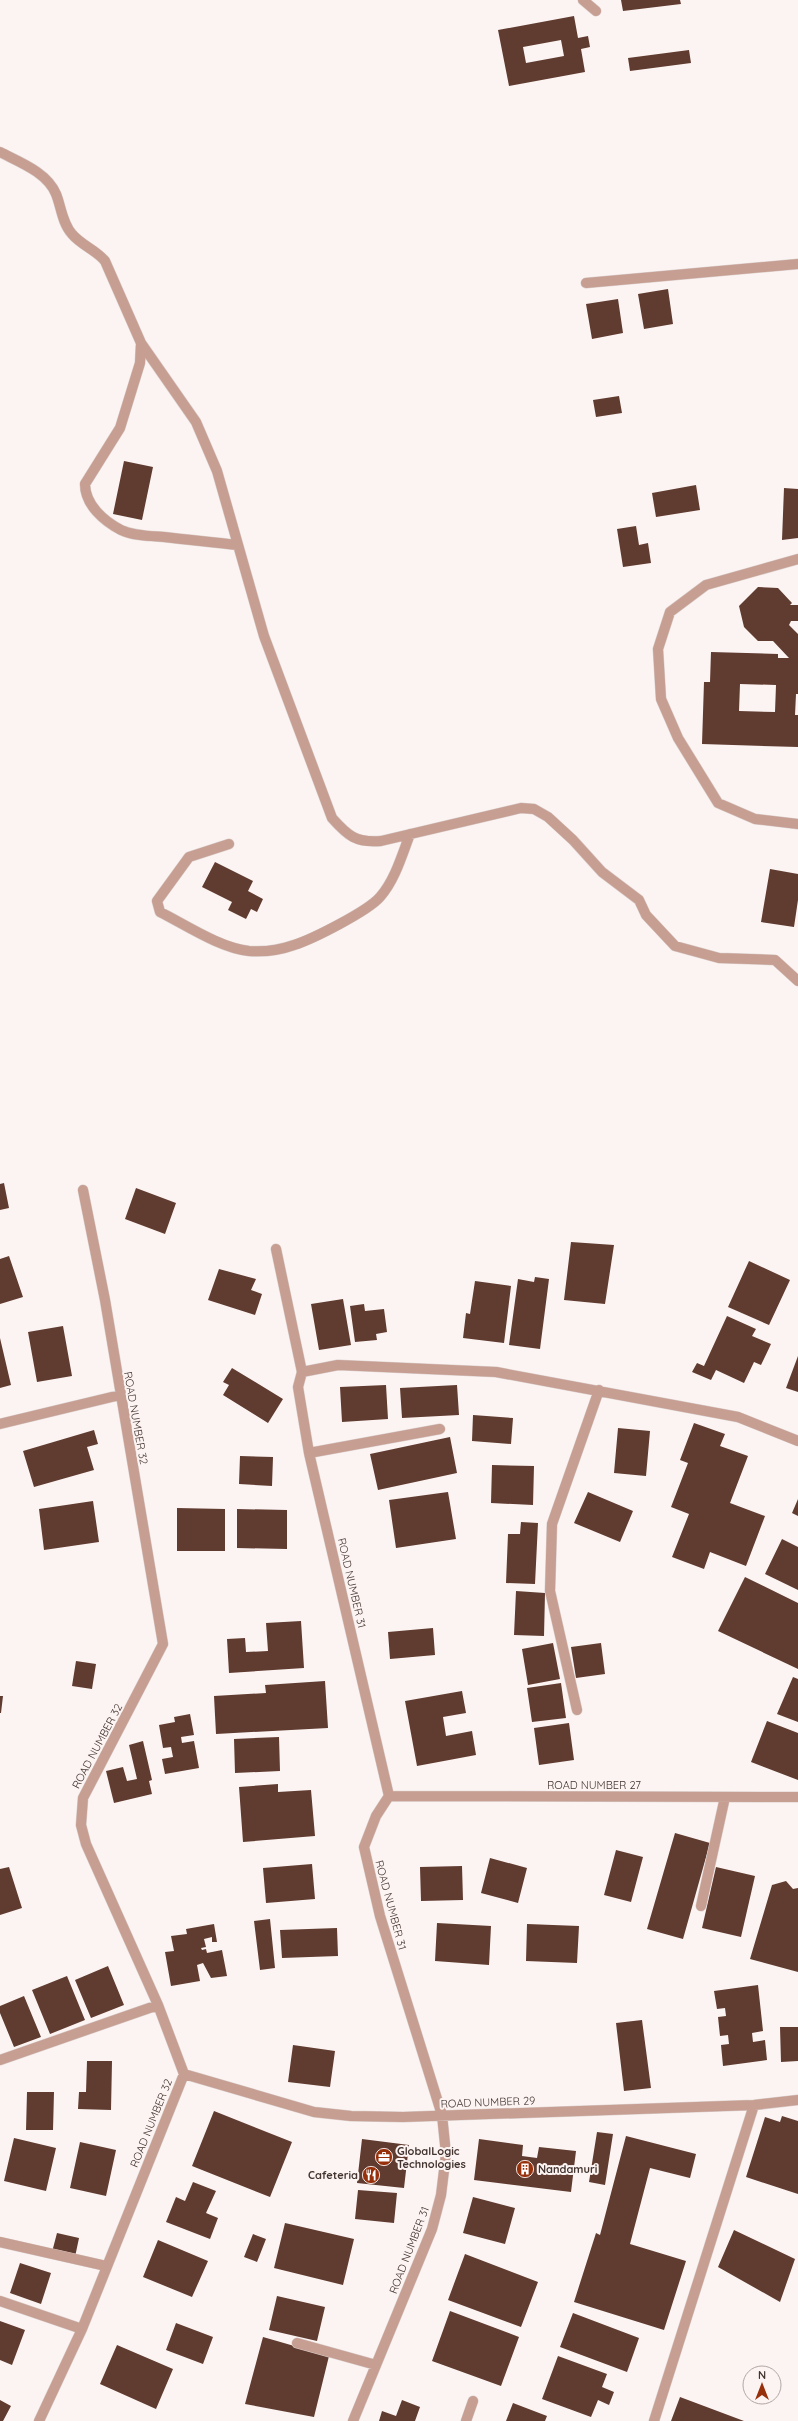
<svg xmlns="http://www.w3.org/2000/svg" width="798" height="2421" font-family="Quicksand,sans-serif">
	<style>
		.building { fill: #603b30; fill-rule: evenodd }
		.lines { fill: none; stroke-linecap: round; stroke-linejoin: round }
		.minor-casing { stroke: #dbd1cf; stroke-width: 11 }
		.minor { stroke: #c79e92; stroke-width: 10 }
		.labels { text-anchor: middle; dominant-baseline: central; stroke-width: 4; stroke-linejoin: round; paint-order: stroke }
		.street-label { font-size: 11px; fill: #43342f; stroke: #fcf4f2 }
		.poi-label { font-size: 11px; font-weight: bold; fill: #43342f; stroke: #fcf4f2; text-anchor: start }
	</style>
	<rect width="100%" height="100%" fill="#fcf4f2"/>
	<path class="building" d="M621,0H680L681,4L623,11Z
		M574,16L578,38L588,36L590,47L581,49L585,72L509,86L498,30ZM561,40L564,56L526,63L523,47Z
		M689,50L691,63L630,71L628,58Z
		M668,289L673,324L644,329L638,294Z
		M618,299L623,333L592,339L586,304Z
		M619,396L622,413L596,417L593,400Z
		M124,461L153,467L142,520L113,514Z
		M696,485L700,510L656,517L652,493Z
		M784,488L798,489V538L782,540Z
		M636,526L639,545L648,543L651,563L623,567L617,529Z
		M758,587L778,588L792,603L790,605H798V621H791L789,625L798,634V694H796L795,715H798V747L702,744L704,682H710L711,652L778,654V658H789L773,641H758L744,627L739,606ZM740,684L776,685L775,712L739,711Z
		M215,862L253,881L248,891L263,899L257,912L251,909L246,919L228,910L232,902L202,887Z
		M770,869L798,874V900L794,927L761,922Z
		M4,1183L9,1208L0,1210V1184Z
		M136,1188L176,1203L165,1234L125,1219Z
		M571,1242L614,1245L605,1304L564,1300Z
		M9,1256L23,1297L0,1304V1259Z
		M749,1261L790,1280L769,1325L728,1307Z
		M219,1269L256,1279L251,1290L262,1294L255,1315L208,1300Z
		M535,1277L549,1279L540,1349L509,1345L518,1279L534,1282Z
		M475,1281L511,1286L504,1343L463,1338L466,1313L470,1314Z
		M343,1299L351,1345L319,1350L311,1304Z
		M364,1304L365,1311L384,1309L387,1332L376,1334L377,1340L355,1342L350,1306Z
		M727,1316L756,1329L752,1336L771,1344L761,1365L754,1362L744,1383L716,1370L711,1380L692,1372L697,1363L704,1366Z
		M63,1326L72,1376L37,1382L28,1332Z
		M0,1338L11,1385L0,1388Z
		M798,1356V1392L786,1388Z
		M232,1368L283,1399L268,1423L223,1395L229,1385L223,1382Z
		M386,1385L388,1419L342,1422L340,1387Z
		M457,1385L459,1415L402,1418L400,1388Z
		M473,1415L513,1418L511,1444L472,1441Z
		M694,1423L725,1434L720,1446L748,1456L730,1503L765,1516L746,1566L710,1552L704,1569L672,1557L689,1514L671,1507L688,1463L680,1460Z
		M618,1428L650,1431L646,1476L614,1473Z
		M94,1430L98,1444L87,1447L94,1470L34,1487L23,1451Z
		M450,1437L457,1473L378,1490L370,1454Z
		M240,1456L273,1457L272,1486L239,1484Z
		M492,1465L534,1466L533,1505L491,1503Z
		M448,1492L456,1539L396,1548L389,1500Z
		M588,1492L633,1511L620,1542L574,1523Z
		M798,1499V1516L792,1513Z
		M93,1501L99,1542L44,1550L39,1509Z
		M177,1508L225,1509V1551H177Z
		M237,1509L287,1510V1549L237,1548Z
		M521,1522L538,1523L535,1584L506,1583L508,1534H520Z
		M782,1539L798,1547V1590L765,1574Z
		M745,1577L798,1603V1669L718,1631Z
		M516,1591L545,1593L544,1636L514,1635Z
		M301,1621L304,1668L229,1673L227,1639L245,1638L246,1652L268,1651L266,1623Z
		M433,1628L435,1655L390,1659L388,1632Z
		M553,1643L560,1679L528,1685L522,1649Z
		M601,1643L605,1674L576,1678L571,1647Z
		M76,1661L96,1664L92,1689L72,1686Z
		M793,1677L798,1679V1722L777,1714Z
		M325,1681L328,1728L216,1734L214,1696L266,1693L265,1685Z
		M561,1683L566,1718L532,1722L527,1688Z
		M462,1691L466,1713L443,1717L446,1736L472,1731L476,1755L417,1766L405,1701Z
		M0,1696H3L1,1713H0Z
		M190,1714L194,1735L181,1737L182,1743L194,1741L199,1768L165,1774L162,1759L173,1757L171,1747L163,1748L159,1725L175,1722L174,1717Z
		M767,1721L798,1733V1780L751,1762Z
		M569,1723L574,1760L539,1765L534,1728Z
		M279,1737L280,1771L235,1773L234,1739Z
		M143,1741L152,1780L149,1781L152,1794L114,1803L106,1771L123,1767L127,1781L137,1779L129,1745Z
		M278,1784V1792L311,1790L315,1836L243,1842L239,1787Z
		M675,1833L710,1843L683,1939L647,1929Z
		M616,1850L643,1857L631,1902L604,1895Z
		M490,1858L527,1868L518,1903L481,1893Z
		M312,1864L315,1899L266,1903L263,1868Z
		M462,1866L463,1900L421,1901L420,1867Z
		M9,1867L22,1908L0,1915V1869Z
		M716,1867L755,1876L741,1937L702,1928Z
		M786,1881L793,1889L798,1888V1972L750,1959L772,1885Z
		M270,1919L275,1968L260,1970L254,1921Z
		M437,1923L491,1926L489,1965L435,1961Z
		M214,1924L217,1942H212V1937L204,1939L206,1947L201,1948L202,1950L206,1949L207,1953L222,1950L227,1976L211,1978L203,1963L197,1965L200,1981L171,1986L165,1952L174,1951L171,1936L187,1934L186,1929Z
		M527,1924L579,1926L577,1963L526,1961Z
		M337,1928L338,1956L282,1958L280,1930Z
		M108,1966L124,2005L91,2018L75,1980Z
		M67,1976L85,2020L50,2034L32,1990Z
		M758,1985L763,2031L752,2033L753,2042L765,2040L767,2060L723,2066L721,2045L729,2044L728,2035L720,2036L718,2017L726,2016L725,2008L717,2009L714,1991Z
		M24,1996L41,2037L14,2047L0,2013V2006Z
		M642,2020L651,2088L624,2091L616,2023Z
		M780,2027H798V2061L781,2062Z
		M293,2045L335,2051L330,2087L288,2082Z
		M87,2061H112L111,2110L78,2109L79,2092H86Z
		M27,2092H54L53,2130H26Z
		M214,2111L292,2142L270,2197L192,2166Z
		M782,2116L798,2121V2194L746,2177L765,2117L780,2122Z
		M597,2132L613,2134L605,2185L589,2182Z
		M626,2136L696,2154L690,2178L650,2168L630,2244L686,2261L664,2330L574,2302L596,2233L600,2235Z
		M14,2138L56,2148L46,2191L4,2181Z
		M362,2139L409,2145L404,2188L357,2183Z
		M479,2139L523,2145L522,2156L537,2158L539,2147L576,2151L571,2192L474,2180Z
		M80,2142L116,2150L106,2196L70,2188Z
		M193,2182L216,2191L206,2213L218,2218L210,2239L166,2222L176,2197L185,2201Z
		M358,2190L397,2193L394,2223L355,2219Z
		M473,2197L515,2208L505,2244L463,2233Z
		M285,2223L354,2239L343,2285L274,2268Z
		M734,2230L795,2259L780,2302L718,2267Z
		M57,2233L79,2238L75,2257L52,2252Z
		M253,2234L266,2239L257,2262L244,2257Z
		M158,2240L208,2261L192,2297L143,2277Z
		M465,2254L538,2282L521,2327L448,2300Z
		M20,2263L51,2273L41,2304L10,2293Z
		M277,2296L325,2307L317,2341L269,2330Z
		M450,2311L519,2337L501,2386L432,2361Z
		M573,2313L639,2338L627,2372L560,2347Z
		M0,2321L25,2330L12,2365L0,2360Z
		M176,2323L213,2337L203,2364L166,2350Z
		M263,2337L329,2356L314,2417L245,2404Z
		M117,2345L173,2369L156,2409L100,2384Z
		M558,2356L607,2374L602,2387L614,2392L609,2405L598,2400L591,2417L542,2399Z
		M680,2397L744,2421H671Z
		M0,2400L11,2406L3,2421H0Z
		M402,2400L420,2407L415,2421H379L382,2411L396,2416Z
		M513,2403L547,2416L545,2421H506Z"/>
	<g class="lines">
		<defs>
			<path id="minor" d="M583,0L596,11
				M0,152C19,162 47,172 56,194C61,206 62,223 72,234C81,245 96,250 105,261L141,343L196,422L217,471L264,636L332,818C348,836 356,843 381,841L521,808L534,809L548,817L573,840L602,872L639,900L646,915L675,946L719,958L775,960L798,981
				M586,283L798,264
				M141,343L140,363L120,428L85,484C85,505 104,521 121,530C134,536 150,536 164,537C188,540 213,542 237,545
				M798,559L706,585L670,612L658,649L661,699L678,738L718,803L755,819L798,824
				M229,844L189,857L157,901L160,912C186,925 220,948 249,951C262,952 280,950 294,945C313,939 368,911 380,897C395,880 402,855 410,834
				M276,1249L302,1372
				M0,1424L120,1395
				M309,1453L440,1429
				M577,1710L550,1591L552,1524L599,1390
				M389,1796L798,1797
				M701,1906L725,1797
				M0,2060L158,2005
				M184,2074L314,2112L351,2116L403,2117L754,2105L798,2100
				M0,2242L106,2266
				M0,2301L82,2329
				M297,2343L376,2365
				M39,2421L82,2329L184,2074L158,2005L86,1844L81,1825L83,1798L163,1644L105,1300L83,1190
				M353,2421L432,2229L441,2195L446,2154L442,2115L380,1916L364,1847L376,1816L389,1796L309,1453L298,1387L302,1372L338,1365L496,1372L738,1417L798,1441
				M466,2421L473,2401
				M654,2421L754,2105"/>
		</defs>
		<use href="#minor" class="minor-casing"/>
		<use href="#minor" class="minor"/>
	</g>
	<defs>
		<symbol id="office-disc" viewBox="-11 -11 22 22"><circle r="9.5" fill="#97310c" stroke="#fcf4f2"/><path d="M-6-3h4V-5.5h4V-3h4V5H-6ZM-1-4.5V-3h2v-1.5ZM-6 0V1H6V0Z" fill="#fff"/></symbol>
		<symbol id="building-disc" viewBox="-11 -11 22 22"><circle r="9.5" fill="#97310c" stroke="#fcf4f2"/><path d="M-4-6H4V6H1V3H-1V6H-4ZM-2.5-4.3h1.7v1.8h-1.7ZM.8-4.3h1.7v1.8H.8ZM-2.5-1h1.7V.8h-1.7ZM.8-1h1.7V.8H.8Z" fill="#fff"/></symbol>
		<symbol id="restaurant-disc" viewBox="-11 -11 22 22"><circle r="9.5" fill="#97310c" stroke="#fcf4f2"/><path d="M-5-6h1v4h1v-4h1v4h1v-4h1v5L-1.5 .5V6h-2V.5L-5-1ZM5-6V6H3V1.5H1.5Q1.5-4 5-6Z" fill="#fff"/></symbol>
	</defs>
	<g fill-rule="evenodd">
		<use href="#office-disc" x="374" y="2147" width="20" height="20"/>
		<use href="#building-disc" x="515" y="2159" width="20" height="20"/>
		<use href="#restaurant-disc" x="361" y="2165" width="20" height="20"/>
	</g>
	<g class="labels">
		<g class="street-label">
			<text transform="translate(136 1418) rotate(80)">ROAD NUMBER 32</text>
			<text transform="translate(352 1583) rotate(77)">ROAD NUMBER 31</text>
			<text transform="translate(97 1746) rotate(-62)">ROAD NUMBER 32</text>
			<text x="594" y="1785">ROAD NUMBER 27</text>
			<text transform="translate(391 1905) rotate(75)">ROAD NUMBER 31</text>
			<text transform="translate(488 2102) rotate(-2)">ROAD NUMBER 29</text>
			<text transform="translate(151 2123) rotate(-68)">ROAD NUMBER 32</text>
			<text transform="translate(409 2250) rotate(-69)">ROAD NUMBER 31</text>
		</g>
		<g class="poi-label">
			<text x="397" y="2151">GlobalLogic<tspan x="397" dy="13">Technologies</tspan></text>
			<text x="538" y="2169">Nandamuri</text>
			<text x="358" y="2175" text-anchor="end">Cafeteria</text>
		</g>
	</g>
	<g transform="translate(762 2385)"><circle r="19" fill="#fcf4f2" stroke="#b2a7a4"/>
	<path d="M0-3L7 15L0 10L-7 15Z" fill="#97310c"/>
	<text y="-6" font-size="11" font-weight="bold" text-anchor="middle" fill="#43342f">N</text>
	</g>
</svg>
